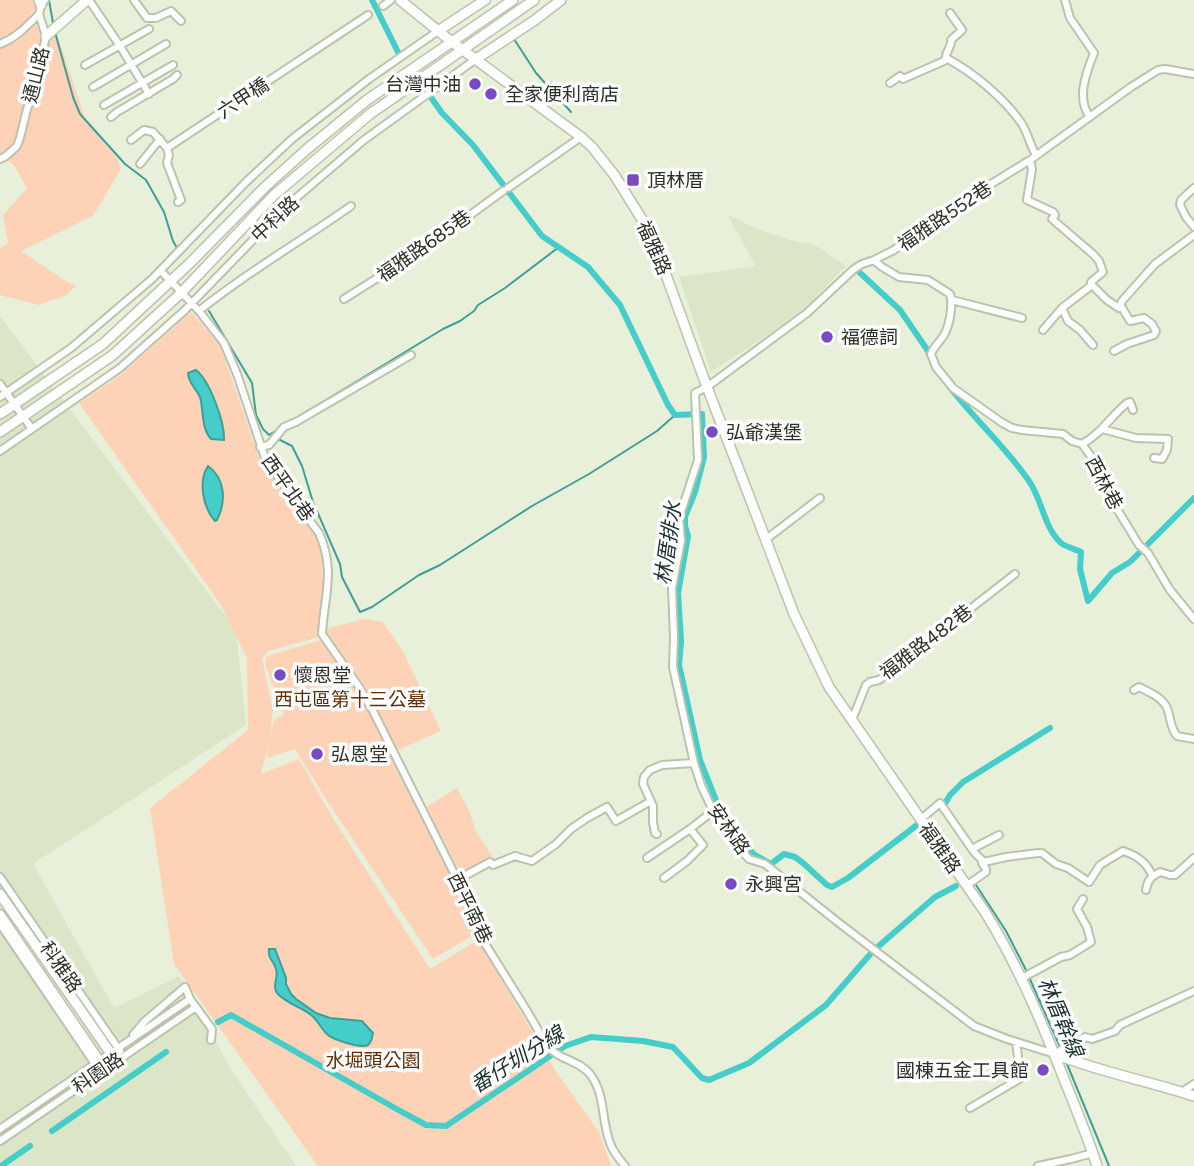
<svg xmlns="http://www.w3.org/2000/svg" width="1194" height="1166" font-family="Figtree,'Noto Sans TC',sans-serif">
	<style>
		.built { fill: #dbe6c9 }
		.green { fill: #fdd2b7 }
		.water { fill: #45cdc9; stroke: #3e9e98; stroke-width: 2 }
		.lines { fill: none; stroke-linecap: round; stroke-linejoin: round }
		.stream { stroke: #3e9e98; stroke-width: 2 }
		.canal { stroke: #45cdc9; stroke-width: 6 }
		.street-casing { stroke: #bbc3ad; stroke-width: 10 }
		.secondary-casing { stroke: #bbc3ad; stroke-width: 12 }
		.street { stroke: #fff; stroke-width: 6 }
		.secondary { stroke: #fff; stroke-width: 9 }
		.poi-dot { fill: #784bc3; stroke: #fff; stroke-width: 2.5 }
		.labels { text-anchor: middle; dominant-baseline: central; stroke-width: 7; stroke-linejoin: round; paint-order: stroke }
		.street-label { font-size: 19px; fill: #2d3027; stroke: #fff }
		.poi-label { font-size: 19px; fill: #2d3027; stroke: #fff; text-anchor: start }
		.park-label { font-size: 19px; fill: #5f2e05; stroke: #fff }
		.water-label { font-size: 21px; font-style: italic; fill: #1b3231; stroke: #fff }
	</style>
	<rect width="100%" height="100%" fill="#e8f0d9"/>
	<path class="built" d="M728,215L757,229L794,241L813,244L846,266L807,306L769,334L711,372L679,277L751,267L755,265Z
		M0,316L236,630L246,725L33,864L114,1008L179,976L232,1071L296,1166H0Z"/>
	<path class="green" d="M0,0H36L38,5L10,40L0,41Z
		M35,25L57,35L85,118L117,158L121,169L93,216L21,251L66,281L76,286L65,296L38,305L0,295V248L8,243L3,215L27,188L13,164L0,156V46L18,41Z
		M191,312L220,345L260,461L307,523L316,537L322,556L323,586L319,637L269,651L262,658L273,711L270,738L274,719L284,715L265,664L267,656L321,640L328,628L365,619L383,622L403,651L441,731L391,753L470,912L475,934L433,959L325,798L295,749L267,758L268,747L261,774L299,759L334,820L430,969L478,940L555,1070L599,1132L611,1166H318L174,964L150,808L248,730L247,658L221,605L79,403L123,373Z
		M457,788L470,813L476,831L493,858L462,876L426,807Z"/>
	<path class="water" d="M196,370C210,381 225,423 224,440L211,439C201,428 204,412 200,397C196,388 188,383 188,373Z
		M208,466C226,479 226,502 217,520L215,521C203,508 198,481 208,466Z
		M269,949H275L286,978V984L291,994L296,999L316,1013L330,1018L362,1021L373,1033C372,1038 371,1045 365,1046C358,1047 334,1040 328,1035C321,1029 318,1020 311,1015C301,1007 286,1003 278,994C271,987 279,978 276,969C273,959 268,960 269,949Z"/>
	<g class="lines">
		<path class="stream" d="M49,0L53,23
			M55,32L73,97L80,114L125,164L146,180L164,212L173,241L177,248
			M514,39L536,73L571,112
			M209,311L252,383L256,415L263,429L268,434
			M303,414L443,329L460,321L474,311L478,305L505,288L559,247
			M269,435L277,430
			M278,439L292,446L302,466L313,502L340,564L342,577L360,612L372,607L419,575L440,565L532,506L589,474L657,431L675,415
			M976,885L1006,931L1027,972
			M1029,977L1061,1049
			M1067,1064L1109,1166"/>
		<path class="canal" d="M372,0L398,52
			M430,96L442,113L473,145L542,236L588,267L620,305L668,405L675,415L702,414L704,457L695,492L685,517V526L688,536L678,593L681,641L679,665L700,760L720,810L749,849L755,855L771,864L784,854L795,857L803,863L827,885L832,887L848,878L917,825
			M858,271L900,310L928,351L930,357
			M949,386C974,419 1006,447 1029,481C1042,499 1044,528 1061,543C1066,547 1075,549 1081,552L1080,569L1088,601L1112,573L1130,562L1194,498
			M946,802L950,795L963,782L1050,728
			M218,1022L231,1015L393,1107L426,1125L446,1126L565,1046L591,1037L643,1041L673,1047L702,1078L709,1080L749,1063L826,1005L873,951L935,897L956,886
			M52,1131L166,1052
			M1,1166L30,1146"/>
		<defs>
			<path id="street" d="M89,0L120,46L149,94
				M134,0L147,18H156L171,11L181,21
				M1065,0L1070,18L1094,53C1086,73 1076,99 1090,117
				M383,6L391,0
				M950,13L962,30L951,40C952,47 945,52 946,58C973,72 1005,99 1022,124C1028,134 1030,145 1036,155
				M0,44C16,38 27,26 39,14
				M85,65L149,29
				M1194,74L1165,69L1158,70L1131,87L1030,160L957,205L894,250L874,260L862,264L854,269L807,313L707,387L695,393L698,460L679,518L681,541L672,588L674,638L673,667L694,763L701,785L713,811L731,839L749,859L765,864L839,923L974,1026L1007,1039L1055,1054L1073,1042L1085,1037L1092,1039L1115,1031L1120,1025L1146,1013L1194,991
				M890,83L900,76L903,79L944,61L946,58
				M93,87L166,44
				M104,105L173,65
				M111,117L117,112L173,79L177,75
				M131,140L144,130L153,132L167,148
				M0,159L6,156L17,146L20,138L27,109L35,90L46,36L39,14L41,5L45,0
				M1030,160L1032,169L1027,200L1053,212L1055,215L1052,219L1094,255L1099,261L1103,272L1091,282V284L1107,300L1119,308L1122,301L1155,264L1194,235
				M140,164L160,139
				M508,188L581,137
				M1194,188L1181,200L1180,205L1186,217L1194,227
				M178,202L181,200L167,163L169,155L167,148L368,15
				M874,260L882,267L899,277L928,280L950,294C953,304 950,325 944,335C940,342 934,346 931,354L936,367L953,388L1001,422L1012,428L1022,430L1063,434L1072,441L1082,444L1098,466L1095,473L1139,545L1148,553L1170,590L1194,619
				M161,271L199,311L224,343L237,374L266,461L319,533C336,571 324,596 322,634L359,687L373,711L461,887L470,907L479,934L527,1011L542,1037L543,1044C548,1047 552,1051 557,1054C568,1061 581,1063 590,1074C606,1095 601,1120 610,1143C613,1152 619,1159 625,1166
				M344,299L425,248L503,191
				M952,300L1022,318
				M1062,308L1068,321L1080,330L1093,345
				M199,311C247,272 300,242 351,206
				M1043,330L1062,308L1092,285
				M1114,351L1127,344L1154,335L1156,331L1152,324L1144,318L1130,321L1121,306
				M0,384L32,429
				M0,397L71,348L152,279L246,182L292,139L369,79L438,31
				M1102,429L1136,438L1168,439L1167,450L1162,459L1154,458
				M1082,444C1101,434 1111,416 1127,403L1130,402L1133,410
				M260,447L269,445L284,427L296,422L411,355
				M0,451L120,368L184,311L282,210L364,140L476,59
				M765,540L820,498
				M1134,690L1139,687C1149,692 1162,697 1167,708C1171,718 1170,728 1177,736L1194,739
				M852,720L866,685L870,682L879,680L1015,574
				M920,820L940,803L974,852L984,862
				M657,834L655,833L653,822V806L643,784L644,777L650,770L662,765L694,763
				M972,849L999,835
				M647,858L690,829L713,811
				M0,877L120,1051
				M664,878L687,861L703,845L690,829
				M457,880L490,862L493,865L515,856L532,861L556,844L571,829L587,818L607,807L616,821L651,801
				M966,886L986,872V869L982,863L984,862L1006,857L1038,853H1042L1056,864L1068,868L1089,882L1100,865L1123,851C1136,855 1147,863 1152,875
				M1146,890C1148,879 1151,877 1160,872L1170,875H1175L1194,858
				M0,924L95,1064
				M1022,978L1061,957L1070,955L1091,942L1087,927L1077,909L1083,899
				M133,1035L145,1021L185,987L190,999L212,1029L211,1040
				M1182,1092L1194,1084
				M970,1108L1021,1078L1016,1042
				M0,1129L190,999
				M0,1141L196,1007
				M1038,1166L1071,1159L1093,1153"/>
			<path id="secondary" d="M39,0L41,5
				M400,0L452,42L581,137L592,147L615,176L651,234L707,387L746,488L794,614L829,687L985,912C1019,967 1043,1025 1066,1084C1077,1111 1088,1138 1097,1166
				M438,31L485,0
				M46,36L87,0
				M476,59L535,20L561,0
				M0,414L103,344L189,264L265,187L306,150L367,100L513,0
				M0,432L113,355L181,293L274,195L370,114L534,0
				M0,894L116,1061
				M0,915L104,1068
				M1055,1054C1100,1072 1148,1081 1194,1096"/>
		</defs>
		<use href="#street" class="street-casing"/>
		<use href="#secondary" class="secondary-casing"/>
		<use href="#street" class="street"/>
		<use href="#secondary" class="secondary"/>
	</g>
	<g class="poi-dot">
		<circle cx="475" cy="84" r="7"/>
		<circle cx="491" cy="94" r="7"/>
		<rect x="626" y="173" width="14" height="14" rx="3.5"/>
		<circle cx="827" cy="337" r="7"/>
		<circle cx="712" cy="432" r="7"/>
		<circle cx="280" cy="675" r="7"/>
		<circle cx="317" cy="754" r="7"/>
		<circle cx="731" cy="884" r="7"/>
		<circle cx="1043" cy="1070" r="7"/>
	</g>
	<g class="labels">
		<g class="street-label">
			<text transform="translate(36 75) rotate(-76)">通山路</text>
			<text transform="translate(243 98) rotate(-33)">六甲橋</text>
			<text transform="translate(945 216) rotate(-34)">福雅路552巷</text>
			<text transform="translate(275 219) rotate(-43)">中科路</text>
			<text transform="translate(424 246) rotate(-35)">福雅路685巷</text>
			<text transform="translate(654 248) rotate(66)">福雅路</text>
			<text transform="translate(1104 483) rotate(62)">西林巷</text>
			<text transform="translate(288 488) rotate(55)">西平北巷</text>
			<text transform="translate(926 642) rotate(-37)">福雅路482巷</text>
			<text transform="translate(729 829) rotate(55)">安林路</text>
			<text transform="translate(940 848) rotate(55)">福雅路</text>
			<text transform="translate(470 908) rotate(64)">西平南巷</text>
			<text transform="translate(61 967) rotate(55)">科雅路</text>
			<text transform="translate(98 1073) rotate(-34)">科園路</text>
		</g>
		<g class="poi-label">
			<text x="461" y="84" text-anchor="end">台灣中油</text>
			<text x="505" y="94">全家便利商店</text>
			<text x="647" y="180">頂林厝</text>
			<text x="841" y="337">福德詞</text>
			<text x="726" y="432">弘爺漢堡</text>
			<text x="294" y="675">懷恩堂</text>
			<text x="331" y="754">弘恩堂</text>
			<text x="745" y="884">永興宮</text>
			<text x="1029" y="1070" text-anchor="end">國棟五金工具館</text>
		</g>
		<g class="park-label">
			<text x="350" y="699">西屯區第十三公墓</text>
			<text x="373" y="1060">水堀頭公園</text>
		</g>
		<g class="water-label">
			<text transform="translate(668 543) rotate(-82)">林厝排水</text>
			<text transform="translate(1061 1017) rotate(67)">林厝幹線</text>
			<text transform="translate(517 1059) rotate(-32)">番仔圳分線</text>
		</g>
	</g>
</svg>
